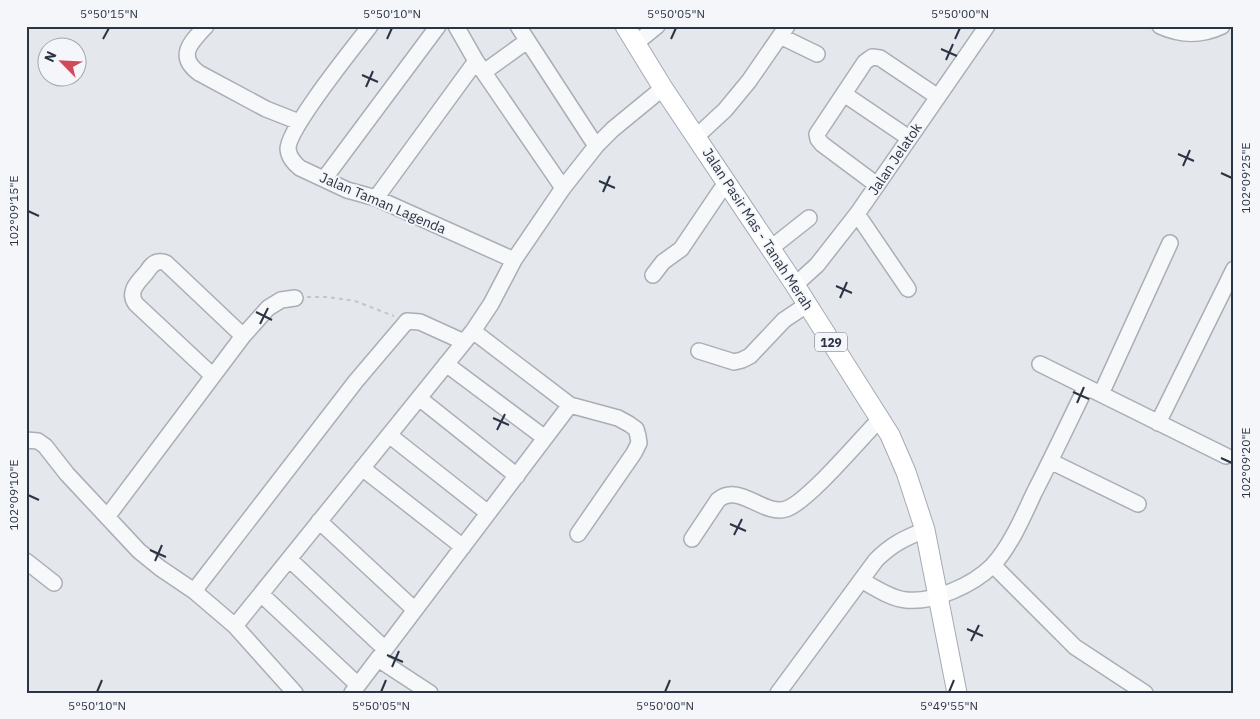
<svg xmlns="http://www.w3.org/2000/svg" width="1260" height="719" font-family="'IBM Plex Sans',sans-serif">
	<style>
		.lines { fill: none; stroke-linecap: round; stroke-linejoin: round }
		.minor-casing { stroke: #a9aeb7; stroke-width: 18 }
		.major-casing { stroke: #a3abb8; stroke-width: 21 }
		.path { stroke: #c2c5cb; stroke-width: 2; stroke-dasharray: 4 4; stroke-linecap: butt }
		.minor { stroke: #f7f8fa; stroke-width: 15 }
		.major { stroke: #fff; stroke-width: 19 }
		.ticks { fill: none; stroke: #2b3445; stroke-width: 2 }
		.labels { text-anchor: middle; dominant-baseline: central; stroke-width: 4; stroke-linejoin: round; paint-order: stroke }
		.shield { fill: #f4f6f9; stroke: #676e7b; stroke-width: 1 }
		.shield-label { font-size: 12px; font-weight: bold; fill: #2b3445 }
		.street-label { font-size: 14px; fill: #2b3445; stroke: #f4f6f9 }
		.neatline { fill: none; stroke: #2b3445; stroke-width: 2 }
		.ticks-label { font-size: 12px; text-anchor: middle; fill: #2b3445 }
	</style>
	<rect width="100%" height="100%" fill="#e4e7ec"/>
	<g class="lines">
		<defs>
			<path id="minor" d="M206,26C191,42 176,56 199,73L266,109L299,122
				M370,26C354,47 288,128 288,149C289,158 294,163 300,168L347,190L376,198L514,260
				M456,26L476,61L563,188
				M518,26L596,146
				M1160,26C1182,36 1201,36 1222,26
				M780,36L817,54
				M636,43L657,26
				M484,72L527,41
				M844,94L909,138
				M697,136L725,110L749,81L787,26
				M324,179L438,26
				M877,185L822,144L818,139L817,134L865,62L872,57L880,58L938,97
				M376,198L476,61
				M857,214L908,289
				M771,248L809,218
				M653,275L663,262L681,249L727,181
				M795,285L817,265L857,214L987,26
				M473,331L570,405L618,418L629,424L636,429L638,436L639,443L634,453L578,534
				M699,351L734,362L742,360L750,356L784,320L808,304
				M446,364L545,438
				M1040,364L1226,456
				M213,376L136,304C127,292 138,282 146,273C149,269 152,263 158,262C161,261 163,262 166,263L243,336
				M1101,394L1170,243
				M419,398L517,476
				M1158,423L1234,269
				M389,435L488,513
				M26,440L38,441L45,446L67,474L139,551L160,568L194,591L235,626L295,693
				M1050,461L1138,504
				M362,468L463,547
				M107,517L243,336L268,308L281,300L295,298
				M319,521L415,610
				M692,539L718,500C739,482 763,516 786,509C808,502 861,438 880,419
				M289,559L385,649
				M26,561L54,583
				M993,565L1075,647L1145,693
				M861,580C874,587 891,599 906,600C933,603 973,585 992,566C1009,549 1024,515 1034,493C1052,458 1069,422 1086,387
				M194,591L356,381L407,321L420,322L464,342
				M261,594L358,685
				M235,626L473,331L491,304L514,260L563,188L596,146L613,129L663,88
				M378,659L430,693
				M352,693L570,405
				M778,693L876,560C892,544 905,538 925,530"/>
			<path id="major" d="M625,26L663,88L795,285L890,435L906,472L925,530L957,693"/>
		</defs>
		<use href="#minor" class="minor-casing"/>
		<use href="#major" class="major-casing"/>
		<path class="path" d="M307,297H328L355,301L394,316"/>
		<use href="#minor" class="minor"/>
		<use href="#major" class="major"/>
	</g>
	<path class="ticks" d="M103,39L109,28M387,39L392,28M671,39L676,28M955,39L960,28M941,49L957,56M946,60L953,44M362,75L378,82M366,87L373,71M1178,154L1194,161M1183,166L1190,150M1221,173L1232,178M599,181L615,188M603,192L610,176M28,211L39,216M836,286L852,293M840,298L847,282M256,312L272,320M260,324L268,308M1073,392L1089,399M1077,403L1084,387M493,418L509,425M497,430L505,414M1221,458L1232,463M28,495L39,500M730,524L746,531M734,535L742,519M150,550L166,557M155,561L162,545M967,629L983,636M971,641L979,625M387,655L403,662M392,667L399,651M97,692L102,680M381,692L386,680M665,692L670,680M949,692L954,680"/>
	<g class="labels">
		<rect class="shield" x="815" y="332.5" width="32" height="19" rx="4"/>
		<g class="shield-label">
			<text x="831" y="342">129</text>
		</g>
		<g class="street-label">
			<text transform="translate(895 159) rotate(-56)">Jalan Jelatok</text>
			<text transform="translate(383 203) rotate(23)">Jalan Taman Lagenda</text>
			<text transform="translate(758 229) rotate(57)">Jalan Pasir Mas - Tanah Merah</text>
		</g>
	</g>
	<rect width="1260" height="719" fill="none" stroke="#f4f6f9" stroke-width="55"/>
	<g transform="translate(62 62) rotate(294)"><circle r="24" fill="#f4f6f9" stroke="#a4a8b1"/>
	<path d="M0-4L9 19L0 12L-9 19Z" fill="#d1495b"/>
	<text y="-8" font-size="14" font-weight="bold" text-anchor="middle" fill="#2b3445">N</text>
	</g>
	<rect x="28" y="28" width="1204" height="664" class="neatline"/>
	<g class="ticks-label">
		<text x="109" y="18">5°50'15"N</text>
		<text x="392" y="18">5°50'10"N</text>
		<text x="676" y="18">5°50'05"N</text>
		<text x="960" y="18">5°50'00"N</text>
		<text transform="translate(1246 178) rotate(-90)" y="4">102°09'25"E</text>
		<text transform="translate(14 211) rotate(-90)" y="4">102°09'15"E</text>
		<text transform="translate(1246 463) rotate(-90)" y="4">102°09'20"E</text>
		<text transform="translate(14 495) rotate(-90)" y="4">102°09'10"E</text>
		<text x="97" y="710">5°50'10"N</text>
		<text x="381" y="710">5°50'05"N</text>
		<text x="665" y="710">5°50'00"N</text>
		<text x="949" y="710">5°49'55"N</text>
	</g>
</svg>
